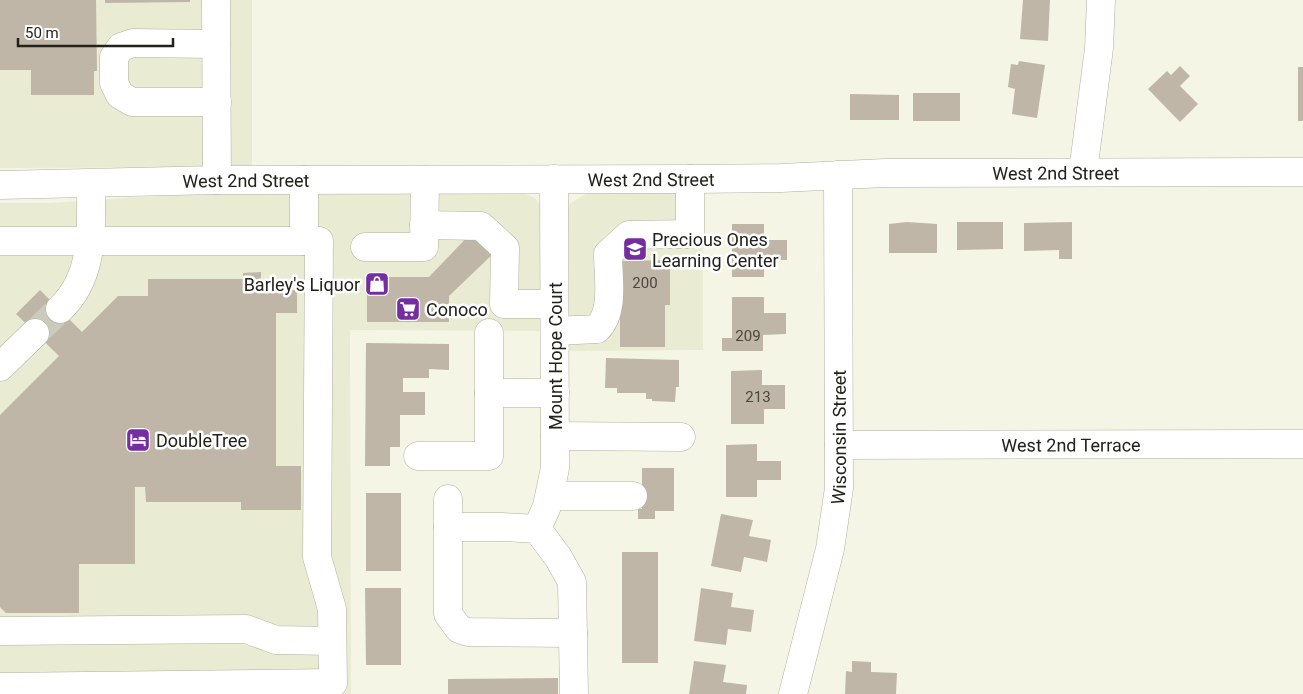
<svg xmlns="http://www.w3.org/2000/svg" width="1303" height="694" font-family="Roboto,sans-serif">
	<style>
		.built { fill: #eaebd3 }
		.building { fill: #bfb6a8 }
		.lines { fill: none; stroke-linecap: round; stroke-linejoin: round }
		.minor-tunnel { stroke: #cacbbc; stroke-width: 28; stroke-dasharray: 28 14; stroke-linecap: butt }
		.minor-casing { stroke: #b0b0a0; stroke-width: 29 }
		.minor { stroke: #fff; stroke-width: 28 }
		.labels { text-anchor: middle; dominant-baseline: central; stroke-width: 5; stroke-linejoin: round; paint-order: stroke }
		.number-label { font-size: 15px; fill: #49473f }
		.street-label { font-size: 18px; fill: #22221c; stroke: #fff }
		.poi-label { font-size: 18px; fill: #22221c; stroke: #fff; text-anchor: start }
	</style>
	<rect width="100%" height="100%" fill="#f4f5e4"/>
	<path class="built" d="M0,0H252V167L0,168Z
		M520,192L535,198L542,208V331L350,330L351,694H0V203H49L203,193Z
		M703,192V350L567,351V209L571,203L587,193Z"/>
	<path class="building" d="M0,0H96L97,71H94V95H31V70H0Z
		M105,0H190V2L105,3Z
		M1023,0H1050L1048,41L1020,39Z
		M1019,61L1045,65L1037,118L1012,114L1015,89L1008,87L1011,64L1018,65Z
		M1180,66L1190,76L1180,86L1198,104L1180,122L1148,89L1167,71L1171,75Z
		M1298,67H1303V121H1298Z
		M913,93H960V121H913Z
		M850,94L899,95V120H850Z
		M907,222L937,224V253H889V224Z
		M957,222H1003V249L957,250Z
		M1072,222V259H1059V250L1024,251V223Z
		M732,224H764V240H787V260H764V277H732Z
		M474,230L496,251L449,296V322H367V277H429Z
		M670,260V305H665V347H620V261Z
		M261,272V290H297V313H276V466H301V510H241V502H146L145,487H135V564H79V613H6L0,607V415L59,356L16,314L40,290L82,332L118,296H148V279H243V273Z
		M732,297H764V313H786V334L763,335V351H722V338H732Z
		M366,343L449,344V370L429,369V378H403V392H425V415H400V447H390V466H365Z
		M606,358L679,360V387H676L675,402L652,401V399H646V393H617V388H605Z
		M762,370V385H785V409H764V424H731V371Z
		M757,444V461H781V480H757V497H726V445Z
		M642,468H674V511H655V519H638V509H642Z
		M366,493H401V571H366Z
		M721,514L753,520L749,536L771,540L767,562L744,557L741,572L711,566Z
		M622,552H658V663H622Z
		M365,588H401V665H366Z
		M701,588L733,593L731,607L754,610L751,632L728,629L726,645L694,641Z
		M694,661L726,665L723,682L747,685L746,694H689Z
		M852,661L871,662V672L897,673L896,694H845L846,671L852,672Z
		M558,678V694H448V679Z"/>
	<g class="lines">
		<path class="minor-tunnel" d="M35,333L60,309"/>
		<defs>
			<g id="minor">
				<path d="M216,0L217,180"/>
				<path d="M216,44L133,43L121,47L114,57V83L120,95L132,102H217"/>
				<path d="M1083,172L1099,48L1101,0"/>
				<path d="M304,180V241"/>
				<path id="s1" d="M0,185L217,180L690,179L781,178L885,173L1303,172"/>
				<path d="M424,225L481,226L505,248L504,304H554"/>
				<path d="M0,241H319L317,557L332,609L333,683L0,687"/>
				<path d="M365,247H424L425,180"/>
				<path d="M60,309C95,276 91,228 91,184"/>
				<path d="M555,331L597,329C615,312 608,277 608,254L629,235L690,234V179"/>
				<path d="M0,367L35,333"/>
				<path d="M489,393H555"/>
				<path d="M555,436L681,437"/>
				<path id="s2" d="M839,445L1303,444"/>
				<path d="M418,456H489V333"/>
				<path d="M550,496H633"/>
				<path d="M448,499V614L459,629L468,632L573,633"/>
				<path d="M448,527H502L537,529L558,557L572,582L574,694"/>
				<path d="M537,529L547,506L555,468L554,179"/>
				<path d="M0,631L246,629L276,640L332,641"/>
				<path id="s3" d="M793,694L830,549L839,488L838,175"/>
			</g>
		</defs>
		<use href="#minor" class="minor-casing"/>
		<use href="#minor" class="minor"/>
	</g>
	<defs>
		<symbol id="school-square" viewBox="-11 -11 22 22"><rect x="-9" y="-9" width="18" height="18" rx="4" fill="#752da0" stroke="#fff"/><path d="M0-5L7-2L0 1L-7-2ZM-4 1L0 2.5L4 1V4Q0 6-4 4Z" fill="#fff"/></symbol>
		<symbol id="shop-square" viewBox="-11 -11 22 22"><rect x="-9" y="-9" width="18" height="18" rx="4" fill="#752da0" stroke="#fff"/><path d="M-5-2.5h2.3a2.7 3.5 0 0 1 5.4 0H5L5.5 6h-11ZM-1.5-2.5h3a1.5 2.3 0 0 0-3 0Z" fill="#fff"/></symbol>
		<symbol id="supermarket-square" viewBox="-11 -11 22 22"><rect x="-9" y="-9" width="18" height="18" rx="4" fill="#752da0" stroke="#fff"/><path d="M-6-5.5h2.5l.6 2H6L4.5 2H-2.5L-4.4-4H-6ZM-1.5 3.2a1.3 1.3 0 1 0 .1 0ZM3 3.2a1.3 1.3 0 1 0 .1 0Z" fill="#fff"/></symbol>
		<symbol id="hotel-square" viewBox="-11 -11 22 22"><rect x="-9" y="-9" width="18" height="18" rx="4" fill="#752da0" stroke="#fff"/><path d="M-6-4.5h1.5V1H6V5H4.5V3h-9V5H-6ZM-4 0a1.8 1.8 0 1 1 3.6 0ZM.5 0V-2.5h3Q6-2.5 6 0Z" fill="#fff"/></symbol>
	</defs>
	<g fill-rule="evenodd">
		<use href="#school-square" x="621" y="235" width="28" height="28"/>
		<use href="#shop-square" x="363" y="270" width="28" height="28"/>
		<use href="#supermarket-square" x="394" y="295" width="28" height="28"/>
		<use href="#hotel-square" x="124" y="426" width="28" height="28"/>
	</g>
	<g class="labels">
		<g class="number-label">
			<text x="645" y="283">200</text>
			<text x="748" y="336">209</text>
			<text x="758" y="397">213</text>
		</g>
		<g class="street-label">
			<text stroke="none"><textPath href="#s1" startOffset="1056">West 2nd Street</textPath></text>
			<text stroke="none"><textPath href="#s1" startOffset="651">West 2nd Street</textPath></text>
			<text stroke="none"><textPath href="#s1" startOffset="246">West 2nd Street</textPath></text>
			<text transform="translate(555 356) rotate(-90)">Mount Hope Court</text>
			<text stroke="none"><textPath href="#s3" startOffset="262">Wisconsin Street</textPath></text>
			<text stroke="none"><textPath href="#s2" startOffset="232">West 2nd Terrace</textPath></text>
		</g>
		<g class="poi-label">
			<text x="652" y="239">Precious Ones<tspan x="652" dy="21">Learning Center</tspan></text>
			<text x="360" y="284" text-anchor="end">Barley's Liquor</text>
			<text x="426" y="309">Conoco</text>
			<text x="156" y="440">DoubleTree</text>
		</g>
	</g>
	<path d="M18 38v8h155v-8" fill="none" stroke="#22221c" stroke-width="2.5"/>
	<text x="25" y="38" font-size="15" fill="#22221c" stroke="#ffffff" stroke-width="4" paint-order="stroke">50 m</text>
</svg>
